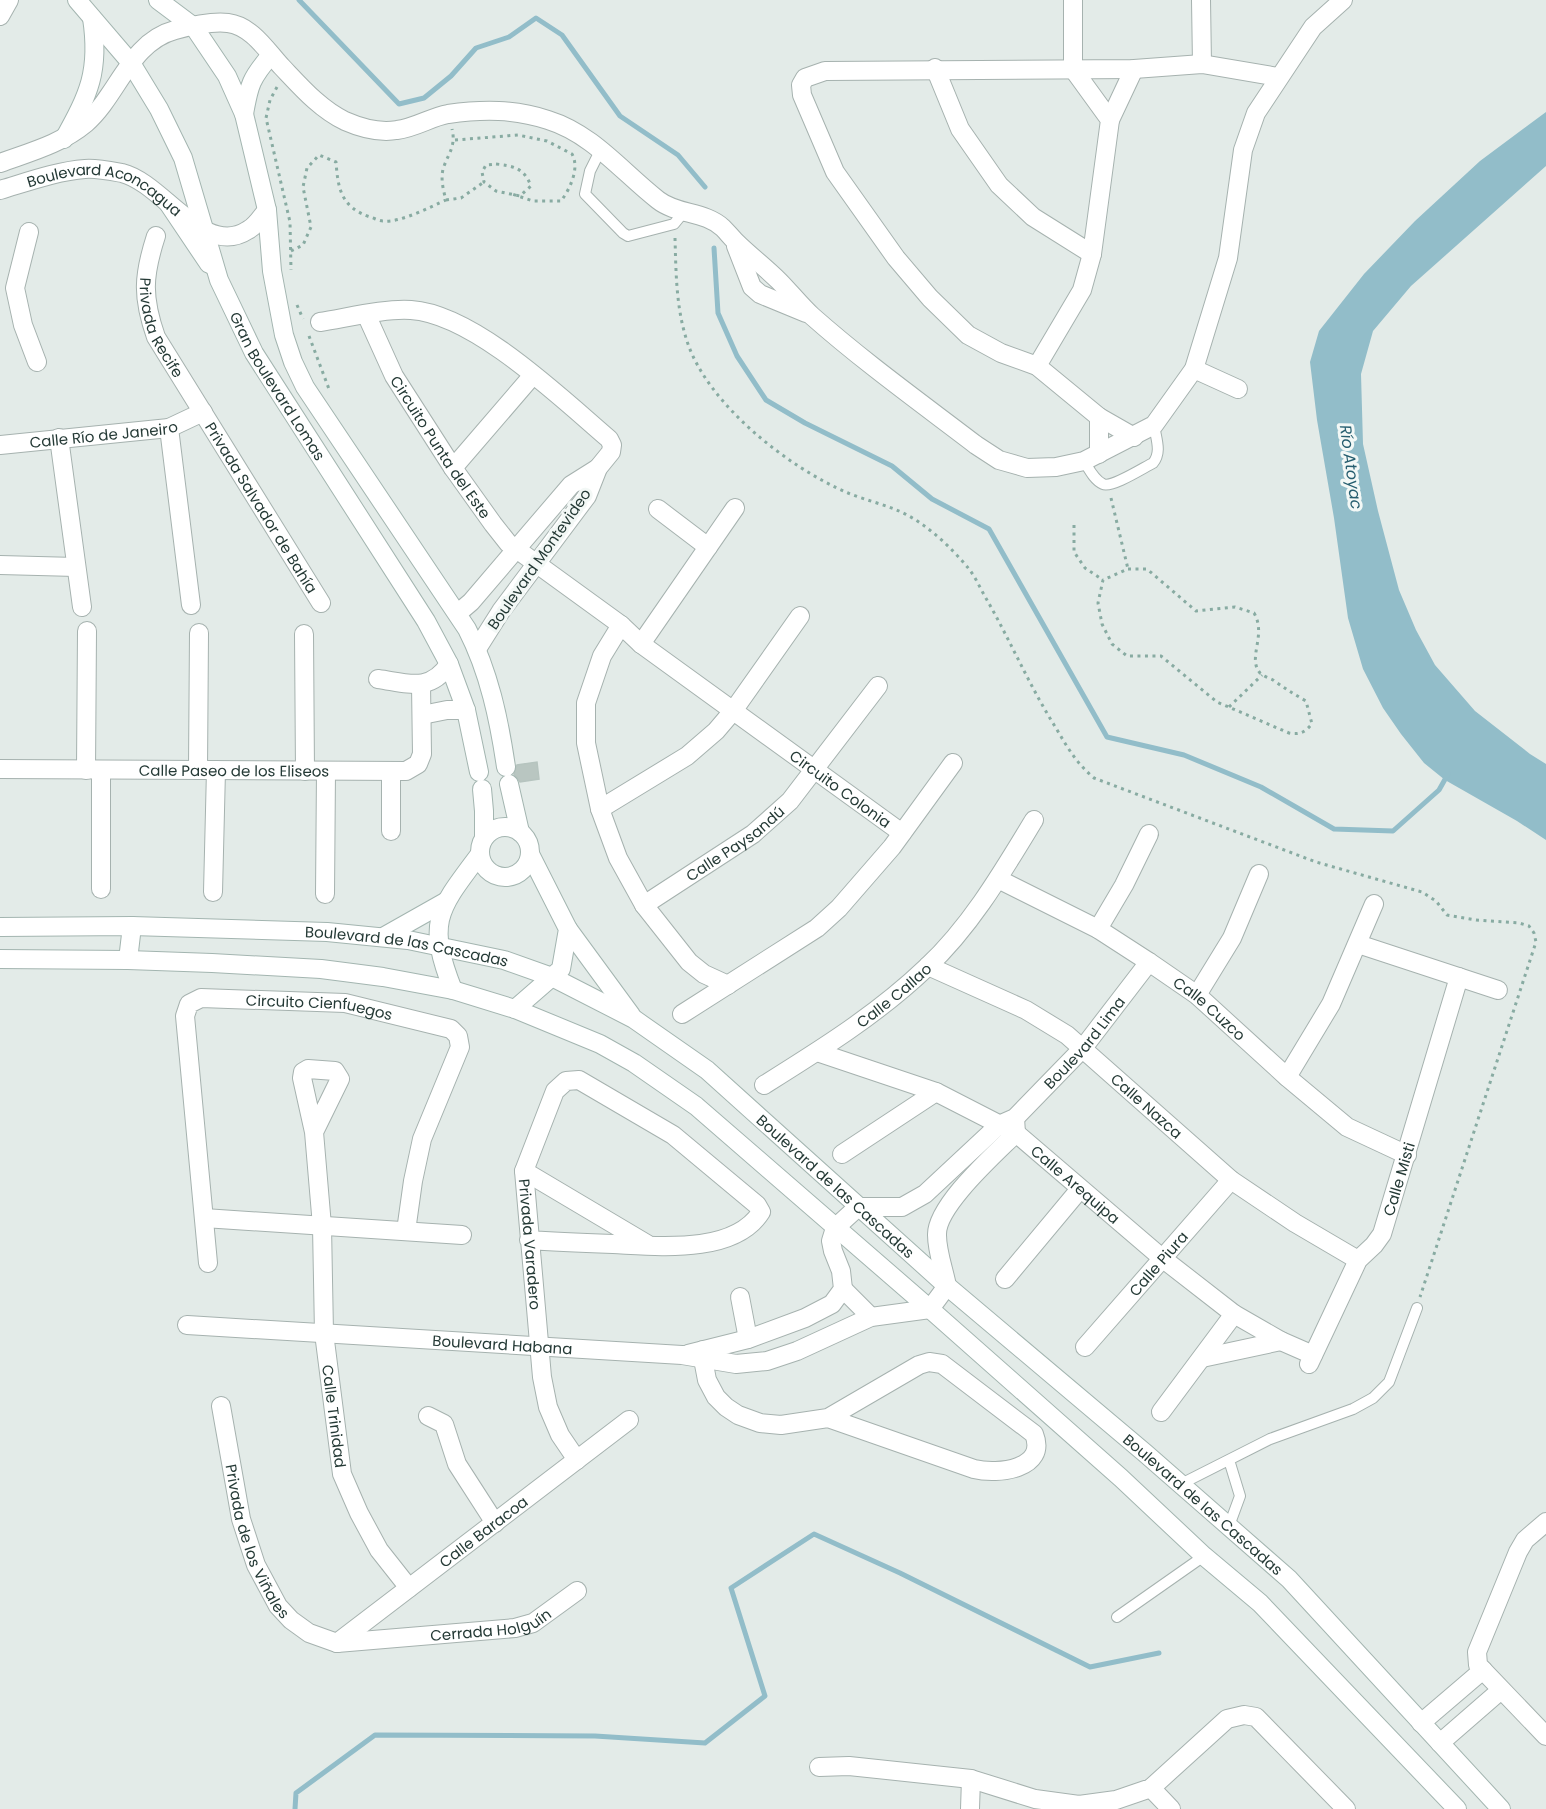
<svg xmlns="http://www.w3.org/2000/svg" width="1546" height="1809" font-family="Poppins,sans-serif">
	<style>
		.water { fill: #92bdc9 }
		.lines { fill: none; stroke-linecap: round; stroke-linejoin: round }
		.stream { stroke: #92bdc9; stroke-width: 5 }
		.building { fill: #b9c6c1; stroke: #b6c4bf; stroke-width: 1.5 }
		.lane-casing { stroke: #a6b2af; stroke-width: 12 }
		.street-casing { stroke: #a6b2af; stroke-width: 20 }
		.secondary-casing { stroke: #a3b5b0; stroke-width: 20 }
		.path { stroke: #88aba2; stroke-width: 3; stroke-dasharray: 3 4.5; stroke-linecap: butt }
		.lane { stroke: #fff; stroke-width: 10 }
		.street { stroke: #fff; stroke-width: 18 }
		.secondary { stroke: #fff; stroke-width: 18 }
		.labels { text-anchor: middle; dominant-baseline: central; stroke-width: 6; stroke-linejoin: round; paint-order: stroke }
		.street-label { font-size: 15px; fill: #253a36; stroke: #f3f8f6 }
		.water-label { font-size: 16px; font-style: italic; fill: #265e6f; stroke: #f3f8f6 }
	</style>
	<rect width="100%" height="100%" fill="#e3ebe8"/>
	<path class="water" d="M1546,112V166L1411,286L1373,331L1361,374L1363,444L1378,511L1399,590L1416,630L1435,665L1475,711L1530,754L1546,764V840L1517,821L1445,780L1424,763L1401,734L1383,708L1363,669L1348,618L1334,518L1317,420L1310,362L1319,331L1364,274L1415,221L1480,161Z"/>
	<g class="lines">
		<path class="stream" d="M299,0L399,104L424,98L451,76L476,48L509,37L536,18L562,35L620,116L678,155L705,187
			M714,248L718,313L737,356L766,400L805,423L892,466L932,499L989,529L1107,737L1184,755L1261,787L1334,829L1393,831L1439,790L1448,774
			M295,1809L296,1793L375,1735L595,1736L705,1743L765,1696L731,1588L814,1534L900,1573L1090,1667L1159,1653"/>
	</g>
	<path class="building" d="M537,762L539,779L520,782L514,774L517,765Z"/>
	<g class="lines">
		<defs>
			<path id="lane" d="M601,149L590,171L585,194L623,233L628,236L674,224L683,213
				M1084,461C1089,469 1094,480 1103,484C1112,488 1143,468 1153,463C1162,452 1156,439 1154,425
				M1181,1484L1270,1439L1353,1409L1373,1398L1389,1382L1417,1308
				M1229,1526L1240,1496L1229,1460
				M1117,1617L1204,1556"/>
			<g id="street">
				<path d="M1201,0L1202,64"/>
				<path d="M0,16L9,0"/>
				<path d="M935,68L960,129L999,185L1033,217L1092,254"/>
				<path d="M1110,120L1134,69"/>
				<path d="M0,163C30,152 61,144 86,123C118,95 130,42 175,30C190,26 211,21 228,23C252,26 267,51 282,67C301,87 320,109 345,121C361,128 380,133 397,130C415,128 431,117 448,114C483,109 515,109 548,120C593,134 622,172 658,200C677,215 705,211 723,228C727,232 731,237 735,241C749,255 765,267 779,281C790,292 800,305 812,316C864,362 921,403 976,445L999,460L1027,468L1056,467L1084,461L1154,425L1194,369L1228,258L1243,150L1256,113L1313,27L1343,0"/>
				<path id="s1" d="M0,190C27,182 57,171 85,169C96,168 111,171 122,173C163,183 204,259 248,230C256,226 261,217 267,210"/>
				<path d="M29,232L15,288L23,325L37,362"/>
				<path id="s2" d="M156,236C143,276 142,297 156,337L321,603"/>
				<path d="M736,246L752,287L760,294L806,313"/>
				<path id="s3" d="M366,314L394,376L453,468L493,524L508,543L621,625L641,644L902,833"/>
				<path d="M320,322C346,318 386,308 411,310C474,314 561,398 609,439L612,445L611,452L598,468L587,496L501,611L477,649"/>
				<path d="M1037,366L1082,290L1092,254L1110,120L1073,69V0"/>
				<path d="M1194,369L1238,389"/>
				<path d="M1099,417L1134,437"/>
				<path d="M169,428L191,605"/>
				<path d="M59,438L82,607"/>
				<path id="s4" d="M0,445L169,428L203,412"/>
				<path d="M1099,454V417L1037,366L1001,353L968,335L930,298L896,258L835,172L802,95L801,85L805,78L825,71L1134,69L1202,64L1278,77"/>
				<path d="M453,468L533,375"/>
				<path d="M658,509L708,547"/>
				<path d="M0,565L76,567"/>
				<path d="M458,613L471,602L571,485L598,468"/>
				<path d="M621,625L602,656L586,703V743L600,809L618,858L644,905L689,962L704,974L728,985"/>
				<path d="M304,634L305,771"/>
				<path d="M641,644L735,508"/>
				<path d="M378,679C407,683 430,693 449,664"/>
				<path d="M422,715L447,710H466"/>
				<path id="s5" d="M0,769L406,771L418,764L422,754L421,685"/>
				<path d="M86,770L87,631"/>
				<path d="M198,770L199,633"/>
				<path d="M600,809L687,756L716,731L733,711L800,616"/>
				<path d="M391,831V771"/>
				<path id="s6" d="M998,879L1098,929L1149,962L1197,995L1287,1077L1347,1127L1407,1155"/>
				<path d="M101,889V770"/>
				<path d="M213,892L216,770"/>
				<path d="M325,894L326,771"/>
				<path id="s7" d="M644,905L753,834L790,801L878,686"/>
				<path d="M1098,929L1124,885L1149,834"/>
				<path d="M1358,944L1498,990"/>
				<path id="s8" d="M928,966L1026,1010L1067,1035L1231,1180L1295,1223L1358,1260"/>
				<path d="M1197,995L1232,938L1259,874"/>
				<path d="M682,1014L817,928L839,908L892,847L953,763"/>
				<path id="s9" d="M817,1052L936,1092L1016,1133L1162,1258L1234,1314L1281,1341L1313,1355"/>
				<path d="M1287,1077L1331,1004L1374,904"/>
				<path id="s10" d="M764,1085C820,1050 878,1014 927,967C971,926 1003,871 1034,820"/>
				<path id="s11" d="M314,1132L340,1079L335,1071L308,1069L303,1072L302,1078L314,1132L322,1226L324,1333L342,1474L359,1513L379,1550L409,1588"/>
				<path d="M842,1154L936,1092"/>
				<path d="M524,1171L647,1244"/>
				<path d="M204,1218L462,1235"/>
				<path id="s12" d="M529,1240C557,1242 585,1243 613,1244C656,1246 734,1255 761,1212L757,1205L673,1135L579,1080L566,1081L555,1091L524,1171L542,1377L548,1407L560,1435L577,1460"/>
				<path id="s13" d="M208,1263L185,1016L189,1004L201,998L345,1003L451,1029L458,1036L460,1047L422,1139L413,1181L406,1231"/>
				<path d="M1005,1279L1080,1189"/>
				<path d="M843,1289L871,1317"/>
				<path d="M740,1297L748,1339"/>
				<path id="s14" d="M187,1325L682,1355L736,1364L767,1361L797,1351L871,1317L930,1309L947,1286C944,1270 937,1252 937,1235C936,1206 995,1154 1016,1133L1015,1118"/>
				<path id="s15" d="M1085,1347L1231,1180"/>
				<path d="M703,1350V1359L707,1380L716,1397L726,1407L738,1415L760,1423L781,1425L828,1418L919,1365L929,1362L942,1364L1034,1434C1048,1469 998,1475 974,1469L828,1418"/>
				<path id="s16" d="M688,1354L748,1339L805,1318L832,1304L843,1289L841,1271L833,1251L831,1241L835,1228L858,1207H902L925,1194L999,1125L1015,1118L1083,1048L1149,962"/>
				<path d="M1202,1358L1281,1341"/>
				<path id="s17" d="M1309,1364L1358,1260L1374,1245L1382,1234L1459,977"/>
				<path id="s18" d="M221,1406L241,1519L256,1565L278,1606L291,1620L309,1633L337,1643L515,1628L533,1623L577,1591"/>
				<path d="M1161,1412L1234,1314"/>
				<path d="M428,1416L444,1424L457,1464L495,1523"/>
				<path d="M1546,1522L1525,1540L1518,1552L1477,1652L1478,1665L1546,1736"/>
				<path id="s19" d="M337,1643L629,1420"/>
				<path d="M1421,1723L1483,1670"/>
				<path d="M1440,1743L1501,1690"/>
				<path d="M819,1767L849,1766L971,1779L1035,1799L1079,1805L1116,1800L1151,1788L1227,1719L1244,1715L1256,1717L1346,1809"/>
				<path d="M1151,1788L1171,1809"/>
				<path d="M970,1809L971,1779"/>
			</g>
			<g id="secondary">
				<path id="s20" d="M77,0L131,63L159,109L183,158L219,280L254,353L426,621L449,664L466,710L479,772"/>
				<path d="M158,0L194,27L227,76L244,114L267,210L272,271L284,335L293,362L305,387L467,629C489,672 499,719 506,767"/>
				<path d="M244,114C249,85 251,78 271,55"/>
				<path d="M64,139C89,94 100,71 92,18"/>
				<path d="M168,203L209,264"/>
				<path d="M509,784L520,832"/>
				<path d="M482,789L484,811V838"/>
				<circle cx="505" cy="852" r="25"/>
				<path id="s21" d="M0,927L132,926L327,932L408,940L504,960L552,977L634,1019L707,1070L947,1286L1145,1453L1289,1579L1501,1809"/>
				<path d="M568,929L631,1015"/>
				<path d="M383,937L445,902"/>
				<path d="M0,959L128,960L212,963L321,969L383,977L453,990L515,1009L600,1044L634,1063L696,1106L930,1309L1121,1478L1204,1556L1260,1603L1457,1809"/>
				<path d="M128,960L132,926"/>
				<path d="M453,990C426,921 438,910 480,854"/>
				<path d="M515,1009L561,969L568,929L530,854"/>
			</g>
		</defs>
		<use href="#lane" class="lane-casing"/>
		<use href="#street" class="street-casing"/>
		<use href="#secondary" class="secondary-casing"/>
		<path class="path" d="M277,87L270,100L266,118L290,222L291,270
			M455,140L518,135L547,141L572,154C580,168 570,189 561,201H533L509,193
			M496,164C514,166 524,168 531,186L520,196L496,191L484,182L482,172L486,165Z
			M446,200L461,198L484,182
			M675,238C676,272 676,308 687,341C707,404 789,468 848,493C865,500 883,504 899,511C926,523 951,547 969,569C976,578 981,590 987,600C1011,642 1030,687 1056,728C1067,747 1077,764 1094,778L1316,862L1422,892L1436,901L1447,915L1476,920L1519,923L1529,926L1534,933L1536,942L1420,1297
			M291,251L303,245L311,227L303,187L307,168L319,155L336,162C338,189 341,207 370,217C374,218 379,221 383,221C400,223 430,207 446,200C443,189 440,177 444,166C449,153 456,145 452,129
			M297,305L303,319
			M309,336L329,389
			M1111,498L1128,569
			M1074,525V552L1085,568L1103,580
			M1128,569H1147L1196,611L1235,607L1254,613C1267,635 1247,658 1260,673C1263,676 1269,678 1273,680C1284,688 1294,694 1306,701L1312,724C1305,732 1300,735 1289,733L1217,702L1161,656H1127L1112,644L1102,624L1098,603L1103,580Z
			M1229,707L1262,675"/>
		<use href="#lane" class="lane"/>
		<use href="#street" class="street"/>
		<use href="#secondary" class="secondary"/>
	</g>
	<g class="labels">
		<g class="street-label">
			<text stroke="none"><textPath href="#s1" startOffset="112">Boulevard Aconcagua</textPath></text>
			<text stroke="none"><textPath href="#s2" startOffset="96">Privada Recife</textPath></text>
			<text stroke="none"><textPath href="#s20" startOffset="440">Gran Boulevard Lomas</textPath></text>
			<text stroke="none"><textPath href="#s4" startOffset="104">Calle Río de Janeiro</textPath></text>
			<text stroke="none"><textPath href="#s3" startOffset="153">Circuito Punta del Este</textPath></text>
			<text stroke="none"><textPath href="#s2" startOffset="304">Privada Salvador de Bahía</textPath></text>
			<text transform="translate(539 559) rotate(-55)">Boulevard Montevideo</text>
			<text stroke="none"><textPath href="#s5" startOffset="234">Calle Paseo de los Eliseos</textPath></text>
			<text stroke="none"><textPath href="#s3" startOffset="684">Circuito Colonia</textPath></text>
			<text stroke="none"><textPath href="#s7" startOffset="110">Calle Paysandú</textPath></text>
			<text stroke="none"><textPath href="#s21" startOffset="408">Boulevard de las Cascadas</textPath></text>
			<text stroke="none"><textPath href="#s10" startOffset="158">Calle Callao</textPath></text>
			<text stroke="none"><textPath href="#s13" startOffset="393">Circuito Cienfuegos</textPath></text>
			<text stroke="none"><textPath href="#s6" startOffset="249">Calle Cuzco</textPath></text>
			<text stroke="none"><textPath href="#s16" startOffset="558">Boulevard Lima</textPath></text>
			<text stroke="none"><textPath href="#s8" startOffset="262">Calle Nazca</textPath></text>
			<text stroke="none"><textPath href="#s17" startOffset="208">Calle Misti</textPath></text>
			<text stroke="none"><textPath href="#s9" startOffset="294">Calle Arequipa</textPath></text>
			<text stroke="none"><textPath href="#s21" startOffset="912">Boulevard de las Cascadas</textPath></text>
			<text stroke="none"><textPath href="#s12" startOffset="656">Privada Varadero</textPath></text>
			<text stroke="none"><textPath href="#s15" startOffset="111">Calle Piura</textPath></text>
			<text stroke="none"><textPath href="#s14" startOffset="316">Boulevard Habana</textPath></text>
			<text stroke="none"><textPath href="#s11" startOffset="448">Calle Trinidad</textPath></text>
			<text stroke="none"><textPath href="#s21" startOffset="1398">Boulevard de las Cascadas</textPath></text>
			<text stroke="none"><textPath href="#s19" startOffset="184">Calle Baracoa</textPath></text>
			<text stroke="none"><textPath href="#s18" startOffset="141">Privada de los Viñales</textPath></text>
			<text stroke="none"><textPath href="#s18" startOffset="436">Cerrada Holguín</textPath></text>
		</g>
		<g class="water-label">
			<text transform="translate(1351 467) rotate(82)">Río Atoyac</text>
		</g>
	</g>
</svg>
